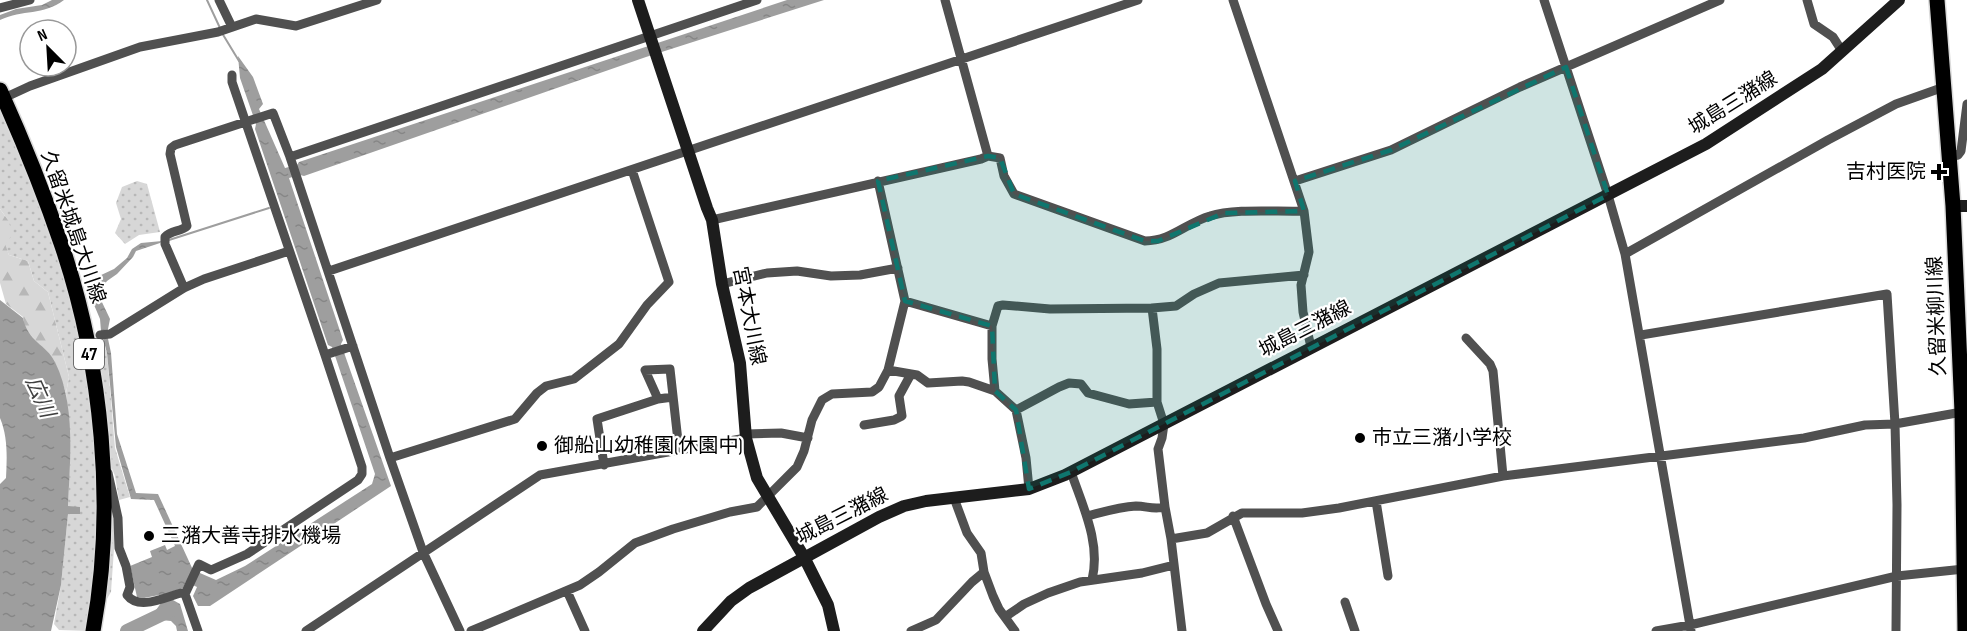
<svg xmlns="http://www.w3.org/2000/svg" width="1967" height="631" font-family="'Sofia Sans Condensed','Noto Sans JP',sans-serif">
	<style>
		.grass { fill: url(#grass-dots) }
		.forest { fill: url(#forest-firs) }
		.water { fill: url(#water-ripples) }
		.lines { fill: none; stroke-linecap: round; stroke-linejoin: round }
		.stream { stroke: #9e9e9e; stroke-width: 2 }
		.river { stroke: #9e9e9e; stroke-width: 14 }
		.primary-casing { stroke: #dbdbdb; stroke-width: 18 }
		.minor { stroke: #505050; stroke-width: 9 }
		.secondary { stroke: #1d1d1d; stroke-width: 12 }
		.primary { stroke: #000; stroke-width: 15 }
		.marked { fill: #0f766e; fill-opacity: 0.2; stroke: #0f766e; stroke-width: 4.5; stroke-dasharray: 12 8; stroke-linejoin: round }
		.poi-dot { fill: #000; stroke: #fff; stroke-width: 2 }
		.labels { text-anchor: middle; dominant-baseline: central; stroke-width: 4.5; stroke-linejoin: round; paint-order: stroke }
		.shield { fill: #fff; stroke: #4c4c4c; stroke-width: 1.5 }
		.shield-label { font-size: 18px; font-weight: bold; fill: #000 }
		.street-label { font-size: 20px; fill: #000; stroke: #fff }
		.poi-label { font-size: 20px; fill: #000; stroke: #fff; text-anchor: start }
		.water-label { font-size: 21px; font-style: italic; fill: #3f3f3f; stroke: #fff }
	</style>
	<defs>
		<pattern id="grass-dots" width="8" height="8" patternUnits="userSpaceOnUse" patternTransform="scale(1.5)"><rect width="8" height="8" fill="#d7d7d7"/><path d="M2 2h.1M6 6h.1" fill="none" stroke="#b7b7b7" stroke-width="1.8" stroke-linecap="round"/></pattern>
		<pattern id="forest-firs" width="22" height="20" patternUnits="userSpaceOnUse" patternTransform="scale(1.5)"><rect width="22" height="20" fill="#d7d7d7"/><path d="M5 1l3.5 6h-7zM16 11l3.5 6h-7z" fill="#b7b7b7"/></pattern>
		<pattern id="water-ripples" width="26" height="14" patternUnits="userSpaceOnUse" patternTransform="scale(1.5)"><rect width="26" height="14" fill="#9e9e9e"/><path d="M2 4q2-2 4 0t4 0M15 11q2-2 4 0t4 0" fill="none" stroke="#868686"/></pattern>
	</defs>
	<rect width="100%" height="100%" fill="#fff"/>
	<path class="grass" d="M0,101L56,240L80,327L94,420L100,548L88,631L59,630L54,624L61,585L68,514H80L68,506L70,458L66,393L69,377L48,292L34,281L28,261L9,255L4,244L8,220L0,209Z
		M137,181L147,184L160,232L139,235L125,244L115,233L121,219L116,203L122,187Z
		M98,339H102L107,353L115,448L130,497L119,500L115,476L107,456L97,375L100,366Z
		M110,498L116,520L111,592L102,607Z"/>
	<path class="forest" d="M0,209L8,220L13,234L5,244L9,255L28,261L34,281L48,292L69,377L66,393L54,360L25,329L23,317L6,304L0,283Z"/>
	<path class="water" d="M52,0H64C43,16 23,9 0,20V15L16,9L42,5Z
		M787,0H824L646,57L304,176L300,175L289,178L343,340L341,344L391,486L210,606H198L193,596L197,587L186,582L183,588L171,592L173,600L180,604L188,631H177L176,626L171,621L161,620L156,610L161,603L159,595L144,598L137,597L130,566L152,557L150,551L165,545L167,550L175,546L154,500L131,499L116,447L107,353L101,331L100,319L92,300L93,286L99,276L114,269L127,258L132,249L141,243L162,241L160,243L136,251L133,257L117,274L107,281L101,289L100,298L110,319L107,334L111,353L117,434L136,493L158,494L193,570L216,580L245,566L372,484L375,474L332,347L328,345L255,129L256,124L240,78L238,56L253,77L263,104L259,109L285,168L297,165L299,162Z
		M0,300L23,318C28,342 46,344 55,362C76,405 70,459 68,506L80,507V514H68L61,585L51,631H0V484L6,478C7,458 8,437 0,418Z"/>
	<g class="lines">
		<path class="stream" d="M207,0L220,28
			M222,33L239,61
			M169,240L269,208"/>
		<path class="river" d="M127,631L171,610"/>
		<defs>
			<path id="primary" d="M1937,0L1953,206L1962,412L1965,631
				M0,90C23,141 44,193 62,246C102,365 116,507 93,631"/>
		</defs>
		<use href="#primary" class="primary-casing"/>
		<path class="minor" d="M219,0L232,27
			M945,0L988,156
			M1233,0L1304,211L1309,252L1301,285L1303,312L1311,347
			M1544,0L1608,195L1625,254L1691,631
			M1807,0L1814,24L1833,37L1842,51
			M0,8L30,0
			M232,75V82L325,355L353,346
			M4,98L30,86L140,47L218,32L256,19L296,26L377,0
			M290,157L390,458L515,419L537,393L546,386L574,379L619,344L647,305L669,282L632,170
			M1949,157L1958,155L1961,151L1967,104
			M1295,181L1391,150L1520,87L1720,0
			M712,220L981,159L988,156L1000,158L1004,176L1014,194L1145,241C1171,241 1186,223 1210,216C1234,208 1278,212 1304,211
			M1625,254L1828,140L1896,104L1944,87
			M329,271L1138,0
			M722,284L767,273L797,271L831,276L860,275L898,268
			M184,288L165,244V237C171,230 181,232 187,226L170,154L171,148L175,145L273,113L290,157L757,0
			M905,301L992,326
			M1152,308L1157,349V402L1164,424L1162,438L1158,449L1165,507L1171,539L1182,631
			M100,335L110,334L184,288L204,279L289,251
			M1641,335L1887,294L1895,424L1897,505L1896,631
			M1466,338L1490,364L1493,371L1503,476
			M888,370L917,375L928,383L962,381L969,382L995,391L1016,410L1059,387L1069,383L1081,384L1088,393L1129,404L1157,402
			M995,391L992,359V326L998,306L1003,305L1050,309L1152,308L1176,306L1194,294L1219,283L1304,275
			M658,399L645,370L670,369L679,450
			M1016,410L1026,458L1029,489
			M864,425L894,420L902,416L899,396L911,374
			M746,434L781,433L808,438
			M390,458L423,552L460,631
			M604,465L597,419L658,399L673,397
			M1071,472C1083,507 1101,543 1092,580
			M108,473L118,518L119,548L126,566L130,587L127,595C139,611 165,597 181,593L185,594L198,631
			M954,498L967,533L981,553L984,572L993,596L999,609L1015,631
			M1376,501L1388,576
			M1087,516C1103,512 1119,507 1136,506C1147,506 1153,510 1165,507
			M1233,516L1266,604L1278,631
			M1171,539L1207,533L1242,513H1302L1339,508L1503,476L1804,438L1865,425L1895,424L1962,412
			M567,591L585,631
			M185,594L199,564L211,570L247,554L358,480L362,474V467L325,355
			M1345,602L1355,631
			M1005,617L1024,604L1048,593L1080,582L1142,573L1174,565
			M306,631L540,475L746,438
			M471,631L580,585L599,572L635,543L673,529L730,512L757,507L797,467L804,451L812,420L822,400L832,394L872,392L879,387L888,370L905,301L878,181
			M911,631L936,620L972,582L984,572
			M1656,631L1690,625L1897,576L1964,569"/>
		<path class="secondary" d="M638,0L707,208L712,220L722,284L740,363L746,438L757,478L804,557L828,605L834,631
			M1953,206H1967
			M703,631L731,601L749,588L879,517L904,506L926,501L1029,489L1065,475L1706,144L1822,69L1899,0"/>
		<use href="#primary" class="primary"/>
	</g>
	<path class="marked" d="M1566,67L1608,195L1071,472L1029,489L1016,410L995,391L992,326L905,301L878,181L988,156L1000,158L1014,194L1145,241H1158L1224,213L1304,211L1295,181L1391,150Z"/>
	<g class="poi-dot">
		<path d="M1936 163h6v6h6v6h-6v6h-6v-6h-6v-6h6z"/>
		<circle cx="1360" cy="438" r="6"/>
		<circle cx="542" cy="446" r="6"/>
		<circle cx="149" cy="536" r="6"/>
	</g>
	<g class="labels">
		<rect class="shield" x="74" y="339" width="30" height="30" rx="4.5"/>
		<g class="shield-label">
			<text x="89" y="354">47</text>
		</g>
		<g class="street-label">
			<text transform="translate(1733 103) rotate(-32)">城島三潴線</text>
			<text transform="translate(73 227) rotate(71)">久留米城島大川線</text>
			<text transform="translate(749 316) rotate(79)">宮本大川線</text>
			<text transform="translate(1937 316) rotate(-92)">久留米柳川線</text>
			<text transform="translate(1305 329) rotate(-27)">城島三潴線</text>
			<text transform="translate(842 516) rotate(-27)">城島三潴線</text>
		</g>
		<g class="poi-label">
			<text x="1926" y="172" text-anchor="end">吉村医院</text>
			<text x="1372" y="438">市立三潴小学校</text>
			<text x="554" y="446">御船山幼稚園(休園中)</text>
			<text x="161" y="536">三潴大善寺排水機場</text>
		</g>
		<g class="water-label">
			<text transform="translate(40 397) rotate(66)">広川</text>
		</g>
	</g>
	<g transform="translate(48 48) rotate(336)"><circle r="28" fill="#ffffff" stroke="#999999" stroke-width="1.5"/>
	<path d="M0-4.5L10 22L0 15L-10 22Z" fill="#000000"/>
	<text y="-9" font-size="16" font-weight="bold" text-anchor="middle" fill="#000000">N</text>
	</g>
</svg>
